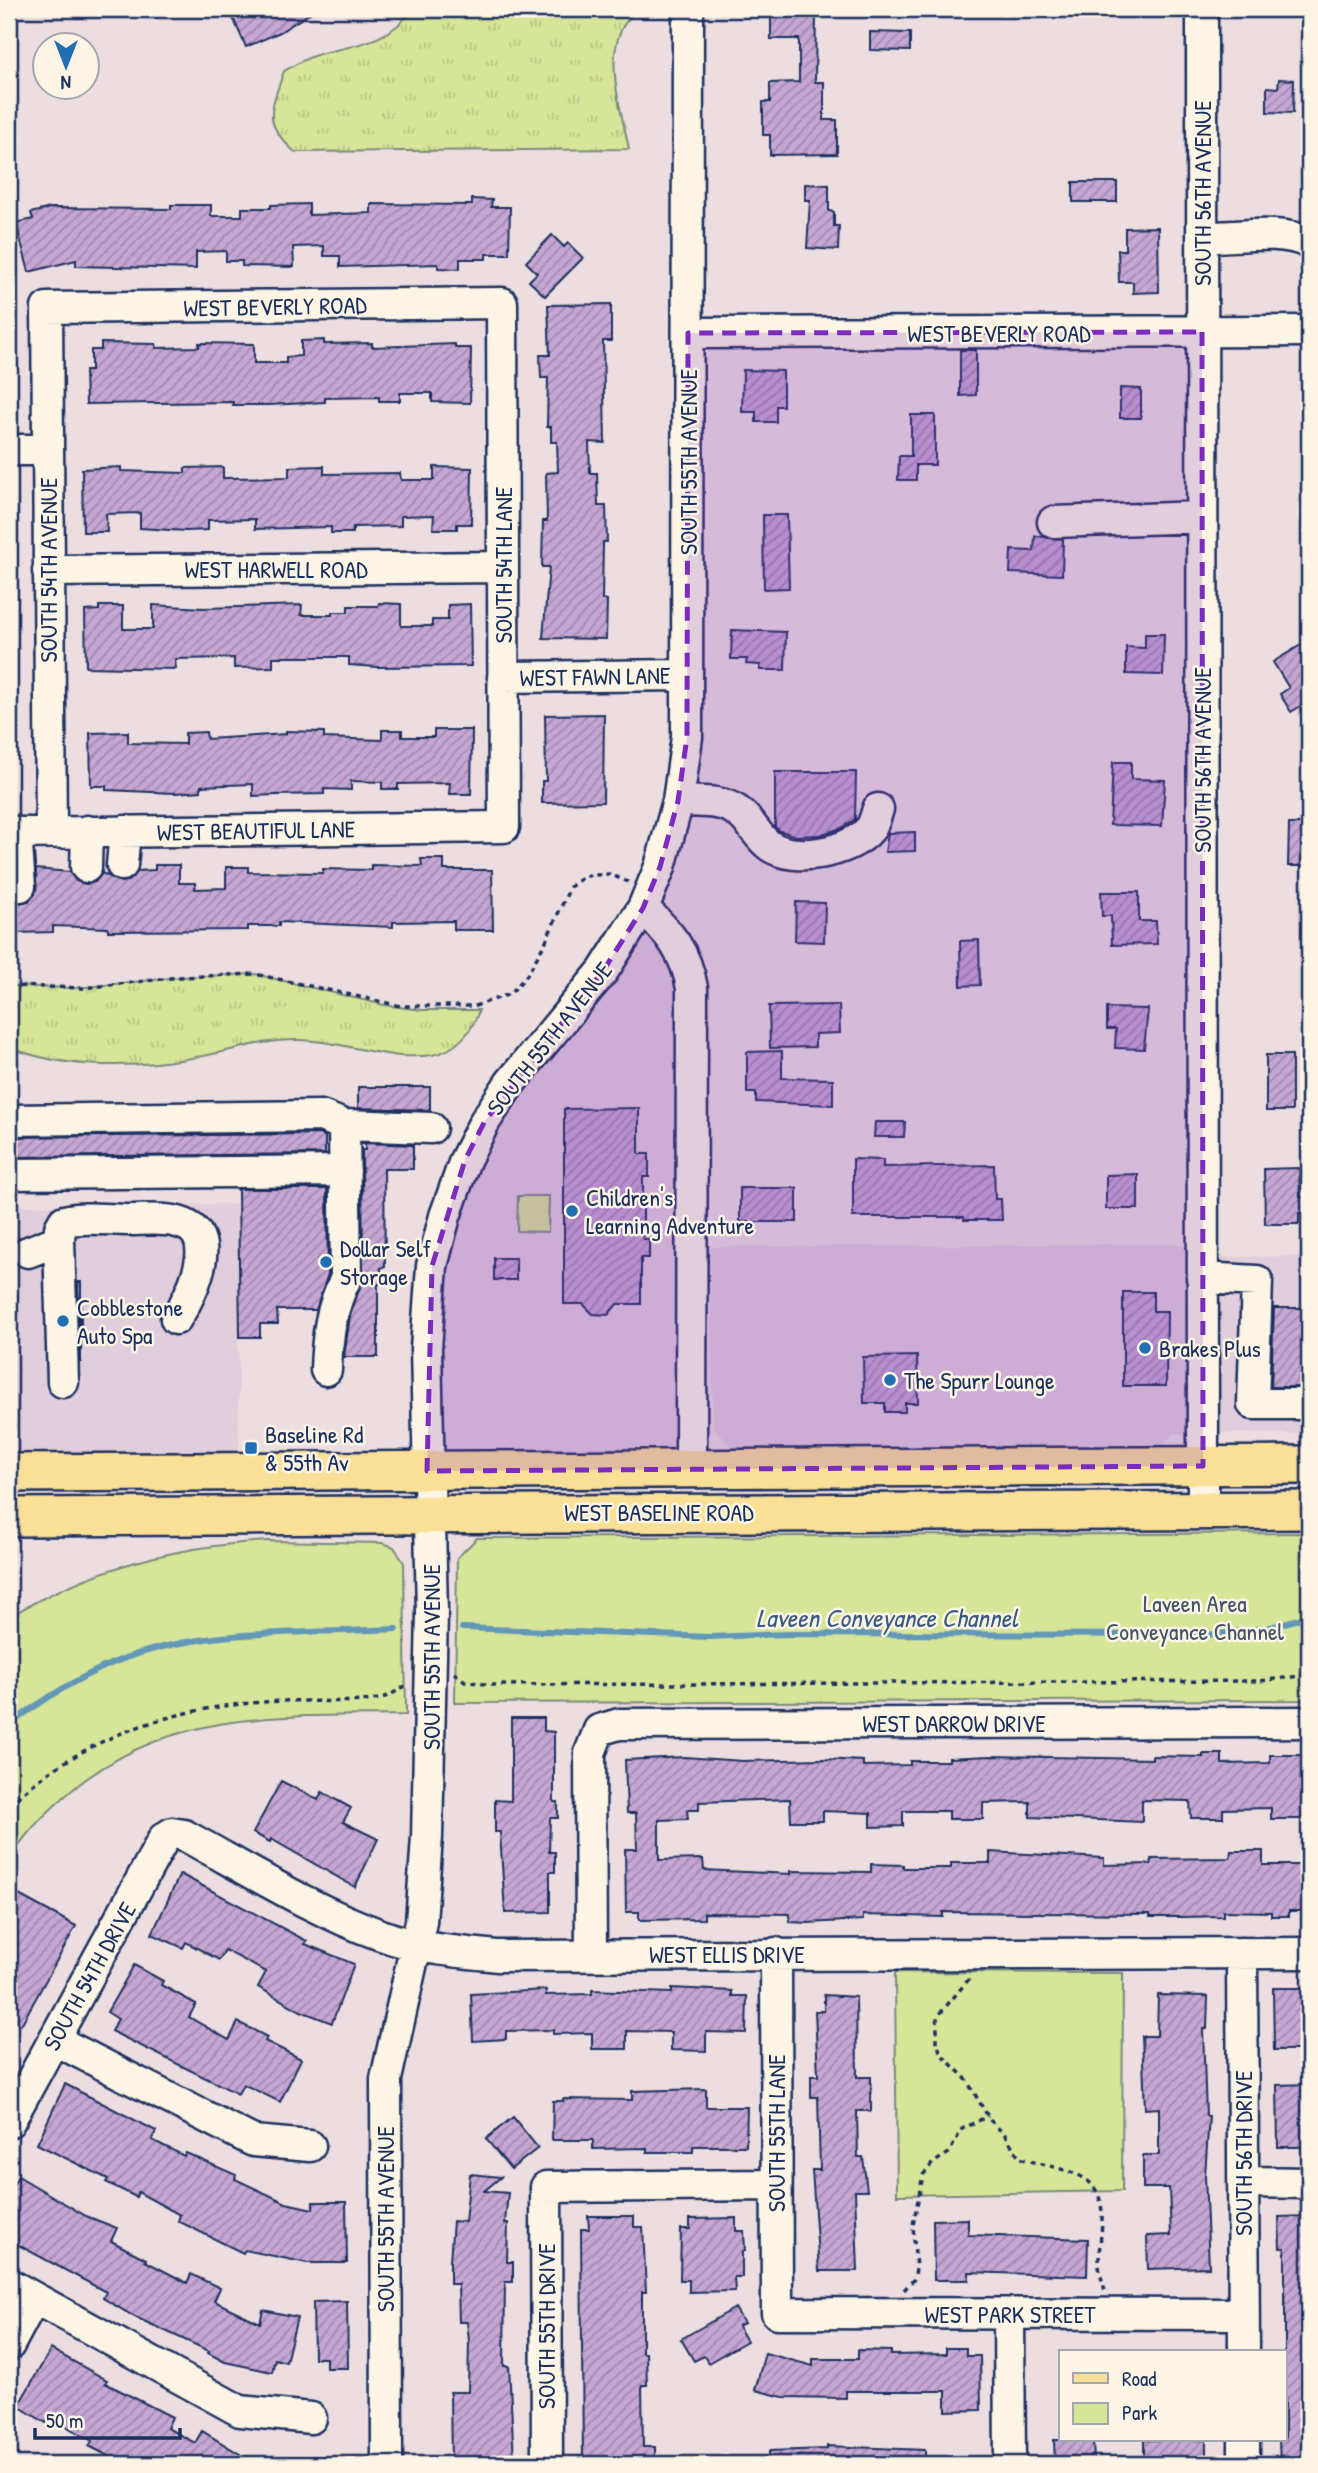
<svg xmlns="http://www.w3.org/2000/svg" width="1318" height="2473" font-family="'Patrick Hand',sans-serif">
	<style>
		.built { fill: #e1cedc }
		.grass { fill: url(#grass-tufts); stroke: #798a7c; stroke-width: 2 }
		.park { fill: #d7e599; stroke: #798a7c; stroke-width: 2 }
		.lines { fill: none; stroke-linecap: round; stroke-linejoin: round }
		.stream { stroke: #6297b7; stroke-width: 6 }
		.building { fill: url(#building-hatch); stroke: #1b2f5e; stroke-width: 2 }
		.minor-casing { stroke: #1b2f5e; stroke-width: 35 }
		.major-casing { stroke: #1b2f5e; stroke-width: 42 }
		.path { stroke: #1b2f5e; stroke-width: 3.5; stroke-dasharray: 5 5; stroke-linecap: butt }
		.minor { stroke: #fcf5e5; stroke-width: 30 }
		.major { stroke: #fadf96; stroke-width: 37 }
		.marked { fill: #7b2cbf; fill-opacity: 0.2; stroke: #7b2cbf; stroke-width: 5; stroke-dasharray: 14 9; stroke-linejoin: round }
		.poi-dot { fill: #1f6fb2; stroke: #fcf5e5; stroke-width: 2.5 }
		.labels { text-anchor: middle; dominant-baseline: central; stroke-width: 5; stroke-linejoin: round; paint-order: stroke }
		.street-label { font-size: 24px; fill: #1b2f5e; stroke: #fcf5e5 }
		.poi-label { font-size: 24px; fill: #1b2f5e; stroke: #fcf5e5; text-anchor: start }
		.park-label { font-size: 24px; fill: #41536a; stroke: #fcf5e5 }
		.water-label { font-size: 26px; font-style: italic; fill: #395a83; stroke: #fcf5e5 }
	</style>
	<defs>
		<pattern id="grass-tufts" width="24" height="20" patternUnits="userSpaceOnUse" patternTransform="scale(1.75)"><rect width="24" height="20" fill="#d7e599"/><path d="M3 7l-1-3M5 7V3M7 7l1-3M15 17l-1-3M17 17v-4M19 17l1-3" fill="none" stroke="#b8c586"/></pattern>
		<pattern id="building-hatch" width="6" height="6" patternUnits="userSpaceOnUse" patternTransform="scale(1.75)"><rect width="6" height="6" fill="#c6a7d3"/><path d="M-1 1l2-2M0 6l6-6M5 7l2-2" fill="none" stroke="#a088ae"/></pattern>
	</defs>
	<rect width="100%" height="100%" fill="#ecdee0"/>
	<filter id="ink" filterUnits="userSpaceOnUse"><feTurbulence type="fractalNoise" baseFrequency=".0143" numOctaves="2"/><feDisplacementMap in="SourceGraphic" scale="14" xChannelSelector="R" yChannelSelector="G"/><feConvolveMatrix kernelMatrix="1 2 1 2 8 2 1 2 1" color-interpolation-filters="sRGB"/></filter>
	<g filter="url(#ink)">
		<path class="built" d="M645,926L681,972L680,1451L438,1454L441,1291L449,1250L474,1172L496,1128L611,982Z
			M238,1204L239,1456L9,1458V1206Z
			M1179,1244L1226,1257L1309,1256V1434L1174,1433L1162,1447L734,1450L713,1427L709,1247Z"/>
		<path class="grass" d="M412,9H639C596,39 621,107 629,149L295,152C261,122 271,110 284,71C295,65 307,57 319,54C354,45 391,42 412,9Z
			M255,974L384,1005L422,1010H479C473,1031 456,1051 432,1055C386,1062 343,1040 296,1040C263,1040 235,1050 203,1056C142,1068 67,1071 9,1047V986L77,988L180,977Z"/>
		<path class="park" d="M518,1196H549L548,1232L517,1231Z
			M1309,1533V1700L455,1703L457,1558L477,1538Z
			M269,1541L383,1543L394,1547L404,1563L406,1715C280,1717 163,1707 63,1798C43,1816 19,1839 9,1863V1617C90,1568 175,1546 269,1541Z
			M895,1972L1123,1973L1122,2191L897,2195Z"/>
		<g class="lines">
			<path class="stream" d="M462,1628L711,1637L787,1634L1206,1635L1267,1628L1309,1616
				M9,1725C42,1700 77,1678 115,1662C202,1627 305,1634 397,1629"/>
		</g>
		<path class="building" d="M229,9H316L280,32L246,47Z
			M771,9L816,11L815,82H824V120H837V154L770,155V135H763V102H770V83L799,82V39H771Z
			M870,32L910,33V51L870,50Z
			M1279,79L1294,80L1293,113L1267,112V87L1278,88Z
			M1073,182H1117V202H1073Z
			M805,184L829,185V211L834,212V226H839L838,250L807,248L810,200H805Z
			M472,199L492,200L491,207H510L509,254H486V259H460V269L438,268V264L340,267V256H324V246L293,247L294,267L242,266V261H226V251L196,252V269L76,266V260L29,272L16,223L33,219L31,213L50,208L171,209V205H211V216H242V208H271V205L309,204V215L371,213V204L472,205Z
			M1158,227L1159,292L1133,293V282H1119L1118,250H1125V228Z
			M552,235L564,247L568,243L583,258L545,296L529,281L537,273L526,262Z
			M611,304V341H603L605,443L589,442L590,473H597L598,506H606L607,542H603L602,600H607L606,639L543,638L549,567H542L543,521H547L546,473L558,472L557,442H551V427H547L548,378H541L540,355H550L548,305Z
			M324,340V344L372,343V347L455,344V348H471L470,403L432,402V393H400V401H379V397L325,398V402L269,405H233V402L86,404L85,371H91V350H101V343L156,344V348L199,347V343L254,344V363H286V357L301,356V341Z
			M960,350H976V395L960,396Z
			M743,370L783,371V406H776V422H756V412H742Z
			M1120,388L1141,389V418H1120Z
			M911,415H935V465H916V480H898L899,456H911Z
			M324,466V474L400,473L401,480H434V467L472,468L471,524H457V529H433L434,515L401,516V526L353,527V533H331V527L255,529V519L208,520V530L186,531L140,528V513L106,514L107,532H83L82,469L121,467V471L185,473V468L223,467V478L289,477V467Z
			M763,515H787L789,588L764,589Z
			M1035,536L1063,539L1062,575L1010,573L1011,550L1034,551Z
			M379,603L401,604V626H432V620H448V605L470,604L471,666L377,667L349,665V657H273V667L234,668V658L175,659L176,669L86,667L85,611L99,610V606H123V629H153V605L204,608L302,605L301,615H332V612H348V606H378Z
			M732,630L786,632L785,670H760V665L746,664L747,659H731Z
			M1145,634H1164L1163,675L1126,674V647L1145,648Z
			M1309,640V701L1291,712L1280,694L1289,688L1273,662Z
			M604,714L603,802L542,803V781H546L545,715Z
			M382,730H402V737H434V730H472L471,794H449L450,783L398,784V789H382V782L351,781V790L324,789V794L276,795L253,796V784L201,786V791L175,793L106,790V786H91L90,733L128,732V743L185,744V733L206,732L207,739L286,734V731L324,732V738L382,740Z
			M1113,762H1131V779L1165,780L1162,826L1110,825Z
			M775,772H856L855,819L842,828L819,835L796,836L780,831L775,827Z
			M1289,824H1309V866H1288Z
			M915,832V851L885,852L888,833Z
			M421,859H444V870H492L493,930H454V921L393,922V927L279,922V926H248V930L108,931V928L53,926V932L15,933V902L29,901L35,894L36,869L70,872L76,881L86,884L95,882L102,873L121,882L130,880L138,871L155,870V865H179V883H195V889L226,888V867H248V872L323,873V869L371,870V865L422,866Z
			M1101,892H1139V921H1156L1157,944L1112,945L1111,916H1102Z
			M796,902L825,903L824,942L795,941Z
			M979,940L980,985L961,986L960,941Z
			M839,1005L840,1033L815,1034V1047L770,1048L769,1006Z
			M1107,1008L1148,1009L1144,1049L1115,1048L1116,1029H1107Z
			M782,1051V1078L833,1079V1105L756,1102V1093H747V1052Z
			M1266,1055H1292V1111H1266Z
			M358,1087H430V1110L358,1108Z
			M639,1108V1154H649V1177H643V1239H649V1258H641V1304H617L608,1315L593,1314L583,1304H564V1109Z
			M875,1122H905L904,1137H874Z
			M318,1134L325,1136V1154L9,1157V1137Z
			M365,1143L413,1145V1169H384L385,1266L381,1268V1284H378V1357H344L350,1316L363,1278L362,1150H365Z
			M853,1159L883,1160V1167L994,1165L995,1199H1001L1002,1220H964V1217H853Z
			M1299,1168L1300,1197H1307V1213H1299V1224H1265L1264,1169Z
			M1138,1174V1209H1106V1175Z
			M740,1188H797V1222H740Z
			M238,1189H327L328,1274L316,1310H277L278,1324H260V1337H240Z
			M494,1258H516V1280H494Z
			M78,1282H81V1362H80Z
			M1123,1292H1153V1311H1167L1166,1386H1123Z
			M1274,1308H1309V1387H1271Z
			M917,1356L918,1403H905V1412H885V1403H864L863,1357Z
			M511,1718H544V1731L554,1732V1802H558V1818H550L549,1852H555V1872H550V1912L505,1913L500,1832H495V1800L511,1801Z
			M1203,1754H1222V1764L1270,1763V1755H1302L1303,1819H1271V1808L1223,1809V1818H1191L1190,1801L1142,1800V1822L1030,1817V1802L983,1803V1819H949V1811H903V1826L871,1827V1813L823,1811V1821H791L790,1799L699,1802V1810H687L688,1819L659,1820V1860L703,1859L704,1870L791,1874V1871L871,1872V1864L903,1865V1868H951V1863H990V1852L1104,1858V1865L1151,1864V1859L1230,1858L1231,1851H1263V1865H1303L1304,1911H1289V1916H1271V1912L1223,1911V1916L1183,1917H1150V1914L943,1912V1917L863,1915V1920L808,1923L790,1922V1914L704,1913V1919L639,1920V1912H626L625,1849H637L636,1813H627L625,1760L684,1757L743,1761L822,1759L863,1761V1766L910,1765V1761H949V1758L990,1756L1152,1759V1756L1203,1757Z
			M281,1781L318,1800L322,1792L351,1808L343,1822L378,1839L355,1887L271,1839L270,1842L253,1833Z
			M180,1874L307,1941L305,1944L354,1964L332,2023L301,2011L258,1987L266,1972L225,1950L219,1960L186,1942L183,1948L152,1934Z
			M17,1894L76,1926L21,2025L9,2019V1909Z
			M134,1965L163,1981L161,1985L196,2004L189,2017L229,2040L238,2022L267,2037L265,2041L301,2059L280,2102L243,2084L238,2094L111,2031L118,2019L107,2012Z
			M672,1988L732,1991V1996H747L746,2033L706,2032V2051L671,2050V2032L627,2031V2049H592V2033L553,2034V2030L506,2031V2039L473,2041L471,1994L546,1990V1995L592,1994V1990L672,1993Z
			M1273,1988H1306V2050H1274Z
			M824,1995L856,1997L857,2077H871V2111H857L858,2157H863L867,2191H855L858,2271H819L812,2170H820L818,2097H811V2076H818L815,2011H824Z
			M1158,1995L1208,1996L1207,2029H1203L1206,2116H1209L1205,2176L1209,2267L1148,2269L1147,2236L1171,2235L1169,2188H1143V2155H1159V2108L1145,2109L1142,2036H1157Z
			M65,2084L156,2131L152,2140L184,2156L186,2153L236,2175L235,2179L286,2203L313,2209V2202H346L347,2263H307L245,2250L243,2253L178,2221L180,2215L138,2192L136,2197L106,2182L108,2179L37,2144Z
			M1309,2084V2147H1278L1277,2085Z
			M706,2089V2107H747L746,2146H693V2152H647V2148L593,2149V2140H552L553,2101H563V2099L632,2100V2091Z
			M513,2117L538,2148L511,2169L486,2139Z
			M470,2174L501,2177L484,2191L508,2193L505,2223H508L507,2262H513V2282H505L504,2366H509L514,2459L506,2460V2464H451L450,2392H468L469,2341L467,2322H459L458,2284H450V2261L453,2221L465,2222Z
			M18,2176L86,2216L117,2228L111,2241L146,2259L145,2261L187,2283L191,2274L220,2288L214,2301L260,2323L263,2310L297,2317L286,2362L275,2359L272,2372L225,2362L208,2353L209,2351L133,2316L103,2298L106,2292L9,2240V2193Z
			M588,2216H634V2227H643L646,2292H642V2353H646L647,2385H642L643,2447H655V2464H583L581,2229H589Z
			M1309,2216V2464H1280L1279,2440H1285V2248H1280L1279,2217Z
			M736,2218V2231H744L745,2251H742V2277H734L735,2291L689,2292V2280H680L681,2229H690V2219Z
			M968,2219V2235L1088,2239L1087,2276L969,2272V2280H934L933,2220Z
			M347,2301L348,2368H326V2358H314L313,2302Z
			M735,2308L744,2323L738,2326L747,2341L708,2363L704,2356L694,2361L681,2339Z
			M946,2348H966V2356H980L981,2410L946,2411V2391H846V2398L783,2397L755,2390L765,2353L813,2366V2359H858V2350L891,2351V2355L946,2354Z
			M51,2349L107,2380L105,2383L172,2417L167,2428L195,2443L202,2431L256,2464H124L89,2446L92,2441L50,2417L46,2423L18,2406Z
			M1054,2440H1093L1094,2463L1055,2464Z
			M1144,2440H1206V2464L1144,2463Z
			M827,2446L925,2450V2464H769V2451L827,2449Z"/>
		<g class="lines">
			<defs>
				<path id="minor" d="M1202,9L1203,1511
					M1202,237C1235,238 1280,228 1309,243
					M688,333L1309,331
					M9,450H47
					M1053,522L1202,517
					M48,571L503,567
					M503,677L687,675
					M678,801C696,802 716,800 732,808C750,817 755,835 770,846C795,863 851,852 870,829C874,824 876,815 878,809
					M16,832L20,886
					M9,833L504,827L502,303L47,308L51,832
					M122,865L125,831
					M86,867L87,831
					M643,908C669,932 686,952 692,988L691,1470
					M9,1120L321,1116L344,1125L346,1278C331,1307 327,1337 326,1370
					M344,1125L431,1128
					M9,1174L345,1171
					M28,1252L59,1240
					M1202,1278L1257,1281L1253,1404H1309
					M63,1382L59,1240L60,1228L64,1221C84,1216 109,1220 129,1220C147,1220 172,1217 188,1226C219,1243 188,1300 176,1319
					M776,1953L777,2313L1243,2314
					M1242,1953L1244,2352
					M591,1955L590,1753L599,1730L619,1724L1309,1722
					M55,2040L253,2141L310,2146
					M9,2122L164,1838L172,1833L184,1835C248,1870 312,1910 381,1935C418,1949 459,1952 498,1956L1309,1953
					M1244,2182L1309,2183
					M9,2284L240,2411L311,2418
					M1009,2315L1010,2464
					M9,2345L34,2298
					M1244,2440V2464
					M387,2464L386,2079L421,1922L427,1837L432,1612L426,1348L432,1266L445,1216L465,1160L485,1121L510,1083L603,971L643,908L660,867L678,801L687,737L688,9
					M547,2464L546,2187L776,2185"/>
				<path id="major" d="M9,1473L1309,1465
					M9,1517L1309,1510"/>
			</defs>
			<use href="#minor" class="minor-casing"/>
			<use href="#major" class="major-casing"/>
			<path class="path" d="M9,986L83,988L180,977L255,974L401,1006H475L510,994L527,975L545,943L570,887L584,876L609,874L628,882
				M454,1673L465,1681L490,1685L1259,1681L1309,1675
				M9,1805C85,1734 179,1705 282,1701C310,1700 352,1704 378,1699C389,1697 398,1690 407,1685
				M969,1979L937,2017V2044L942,2055L966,2079L990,2120L1005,2135L1020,2158C1039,2164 1059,2167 1078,2175C1115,2192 1098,2233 1099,2264C1099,2273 1103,2282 1105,2291
				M904,2290L914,2279L916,2269L913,2225L923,2175L933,2163L949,2153L962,2129L988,2116"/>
			<use href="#minor" class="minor"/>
			<use href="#major" class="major"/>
		</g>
	</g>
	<path class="marked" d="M1202,332L1203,1466L427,1471L432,1266L465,1160L485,1121L603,971L643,908L660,867L678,801L687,737L688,333Z"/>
	<g class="poi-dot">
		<circle cx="572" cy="1211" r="7"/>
		<circle cx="326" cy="1262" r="7"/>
		<circle cx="63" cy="1321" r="7"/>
		<circle cx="1145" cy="1348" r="7"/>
		<circle cx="890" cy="1380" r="7"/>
		<rect x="244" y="1441" width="14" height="14" rx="3.5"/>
	</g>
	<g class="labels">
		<g class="street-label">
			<text transform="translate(1202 193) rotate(-90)">SOUTH 56TH AVENUE</text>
			<text transform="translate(275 306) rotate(-1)">WEST BEVERLY ROAD</text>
			<text x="999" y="333">WEST BEVERLY ROAD</text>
			<text transform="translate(688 462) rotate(-90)">SOUTH 55TH AVENUE</text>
			<text transform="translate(503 565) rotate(-90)">SOUTH 54TH LANE</text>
			<text x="276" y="569">WEST HARWELL ROAD</text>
			<text transform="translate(48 570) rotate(-90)">SOUTH 54TH AVENUE</text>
			<text transform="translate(595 676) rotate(-1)">WEST FAWN LANE</text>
			<text transform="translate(1202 760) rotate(-90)">SOUTH 56TH AVENUE</text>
			<text transform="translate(256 830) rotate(-1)">WEST BEAUTIFUL LANE</text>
			<text transform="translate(549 1038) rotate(-52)">SOUTH 55TH AVENUE</text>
			<text x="659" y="1512">WEST BASELINE ROAD</text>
			<text transform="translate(431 1657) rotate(-90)">SOUTH 55TH AVENUE</text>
			<text x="954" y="1723">WEST DARROW DRIVE</text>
			<text x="727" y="1954">WEST ELLIS DRIVE</text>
			<text transform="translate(89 1976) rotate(-61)">SOUTH 54TH DRIVE</text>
			<text transform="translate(776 2133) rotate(-90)">SOUTH 55TH LANE</text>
			<text transform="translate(1243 2153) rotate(-90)">SOUTH 56TH DRIVE</text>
			<text transform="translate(385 2219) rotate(-90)">SOUTH 55TH AVENUE</text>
			<text x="1010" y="2314">WEST PARK STREET</text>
			<text transform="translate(546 2326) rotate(-90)">SOUTH 55TH DRIVE</text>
		</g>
		<g class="poi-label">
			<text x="586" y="1197">Children's<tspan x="586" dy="28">Learning Adventure</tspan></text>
			<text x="340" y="1248">Dollar Self<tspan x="340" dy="28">Storage</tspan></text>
			<text x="77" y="1307">Cobblestone<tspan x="77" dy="28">Auto Spa</tspan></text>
			<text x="1159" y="1348">Brakes Plus</text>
			<text x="904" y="1380">The Spurr Lounge</text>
			<text x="265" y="1434">Baseline Rd<tspan x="265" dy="28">&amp; 55th Av</tspan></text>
		</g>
		<g class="park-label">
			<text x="1195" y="1603">Laveen Area<tspan x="1195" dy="28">Conveyance Channel</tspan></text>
		</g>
		<g class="water-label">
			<text x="887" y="1617">Laveen Conveyance Channel</text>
		</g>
	</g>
	<rect width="1318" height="2473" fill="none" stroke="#fcf5e5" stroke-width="35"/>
	<rect x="18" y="18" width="1283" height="2438" fill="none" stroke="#1b2f5e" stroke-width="2.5" filter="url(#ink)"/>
	<rect x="1059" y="2350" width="228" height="91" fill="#fcf5e5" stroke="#a2a6af" stroke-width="2"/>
	<rect x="1073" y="2373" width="35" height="10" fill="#fadf96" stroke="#a2a6af" stroke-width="2"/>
	<text x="1122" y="2386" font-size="21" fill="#1b2f5e">Road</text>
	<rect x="1073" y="2403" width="35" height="21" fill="#d7e599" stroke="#a2a6af" stroke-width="2"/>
	<text x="1122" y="2420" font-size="21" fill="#1b2f5e">Park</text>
	<g transform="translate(66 66) rotate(180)"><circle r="33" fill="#fcf5e5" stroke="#a2a6af" stroke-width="2"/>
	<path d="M0-5L12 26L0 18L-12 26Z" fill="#1f6fb2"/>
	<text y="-10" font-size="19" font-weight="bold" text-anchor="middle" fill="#1b2f5e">N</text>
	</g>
	<path d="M35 2428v10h145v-10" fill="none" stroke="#1b2f5e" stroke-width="3.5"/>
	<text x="46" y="2428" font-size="21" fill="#1b2f5e" stroke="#fcf5e5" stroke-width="5" paint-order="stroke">50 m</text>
</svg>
